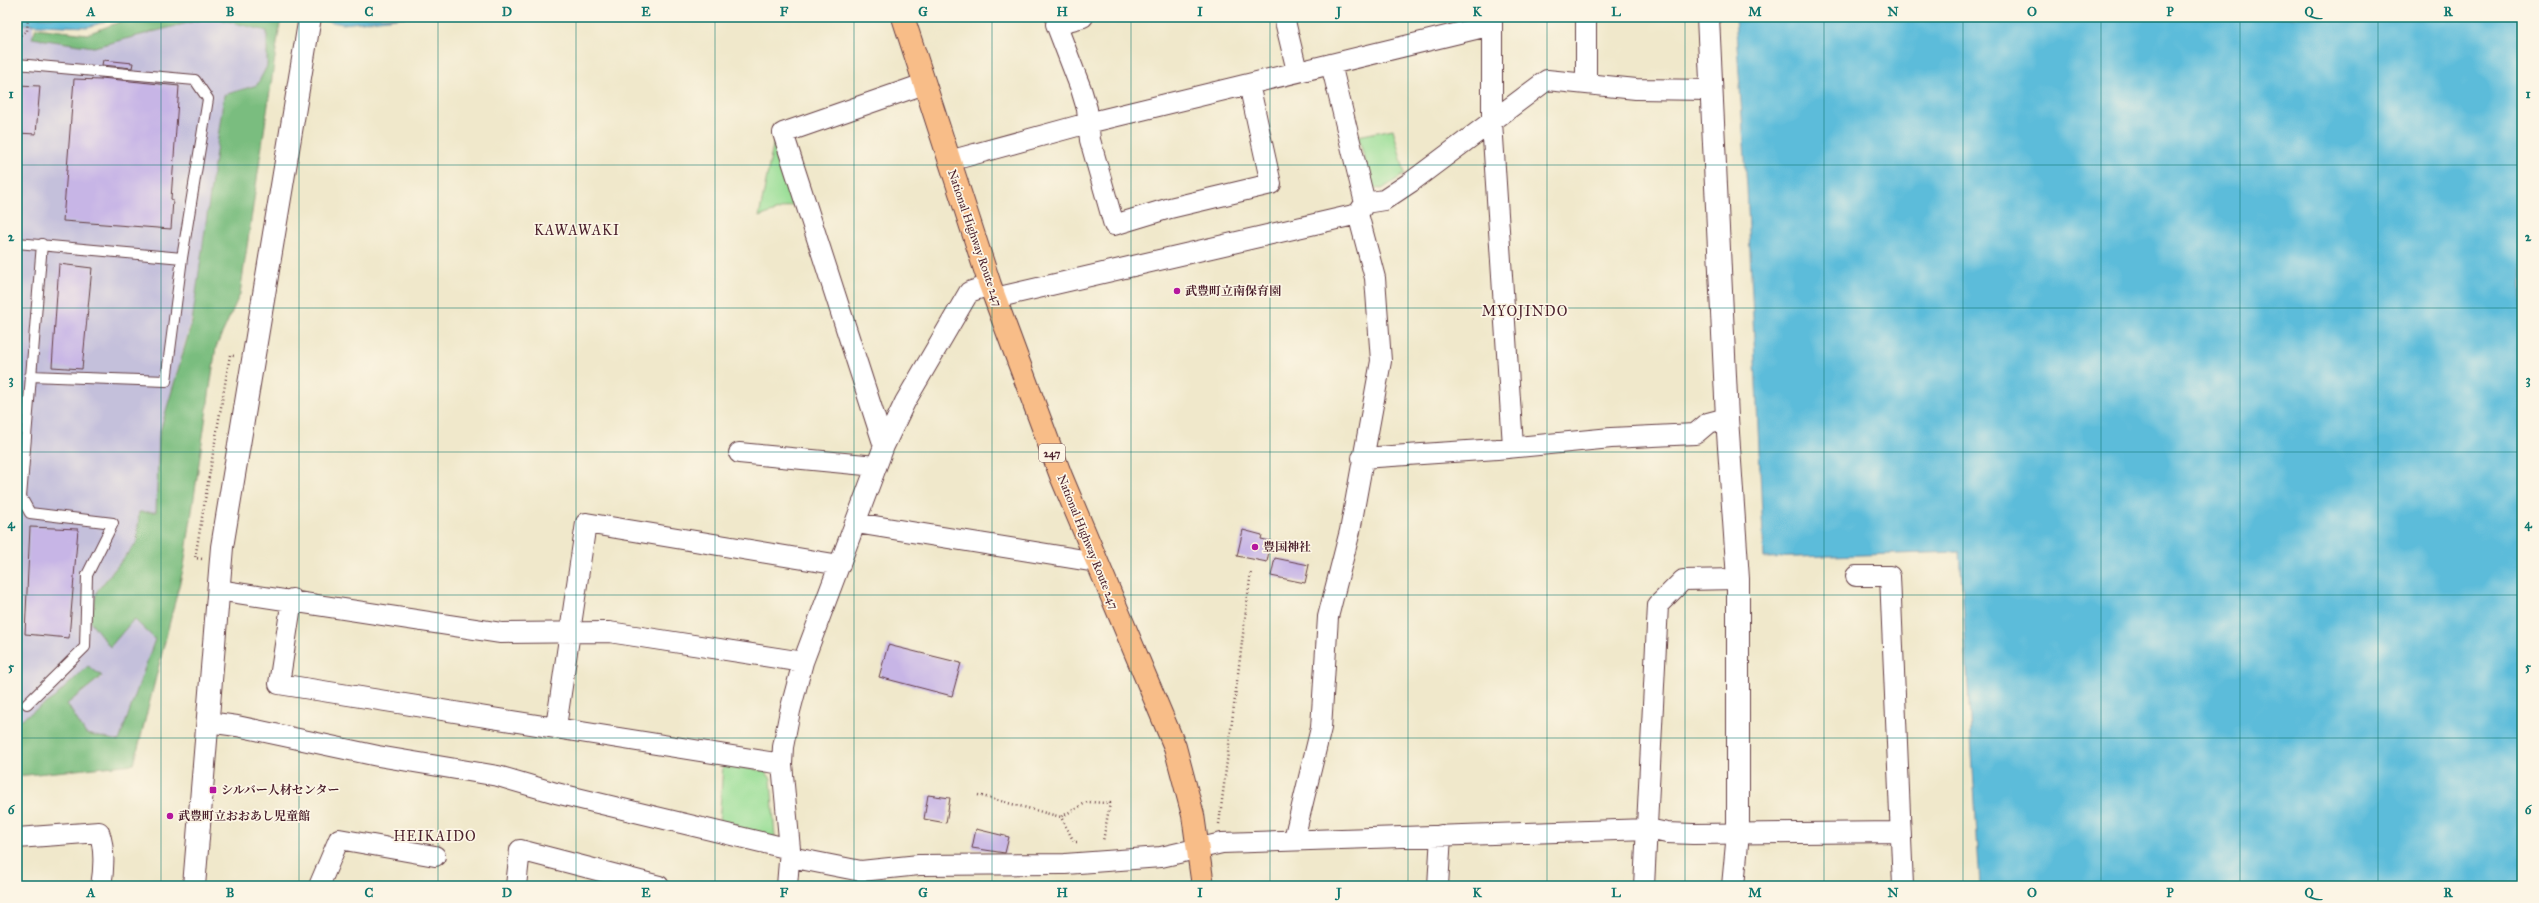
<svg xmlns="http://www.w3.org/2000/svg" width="2539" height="903" font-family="'IM FELL Great Primer','Noto Serif JP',serif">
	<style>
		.industrial { fill: #c4c0db }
		.green { fill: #99de96; stroke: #727e60 }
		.forest { fill: #7abd7f; stroke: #626e55 }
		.water { fill: #5bbcda; stroke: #526e82 }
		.building { fill: #c7b5e6 }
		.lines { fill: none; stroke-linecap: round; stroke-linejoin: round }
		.service-casing { stroke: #633d43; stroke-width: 12 }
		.minor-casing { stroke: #633d43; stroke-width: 22 }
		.tertiary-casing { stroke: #633d43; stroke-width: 24 }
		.trunk-casing { stroke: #633d43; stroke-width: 24 }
		.path { stroke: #633d43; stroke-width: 2.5; stroke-dasharray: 1 3; stroke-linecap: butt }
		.service { stroke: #fff; stroke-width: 10 }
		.minor { stroke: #fff; stroke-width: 20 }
		.tertiary { stroke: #fff; stroke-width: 22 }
		.trunk { stroke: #f8bd88; stroke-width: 22 }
		.grid { fill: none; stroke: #0f766e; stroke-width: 1; stroke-opacity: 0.55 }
		.poi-dot { fill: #b5179e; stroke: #fcf5e5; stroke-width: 1.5 }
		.labels { text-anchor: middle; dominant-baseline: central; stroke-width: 3.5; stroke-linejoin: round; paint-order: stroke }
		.shield { fill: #fcf5e5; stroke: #7f5f63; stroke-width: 1 }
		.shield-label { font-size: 11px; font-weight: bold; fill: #4a1f2b }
		.street-label { font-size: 12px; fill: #4a1f2b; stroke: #fcf5e5 }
		.poi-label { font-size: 12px; font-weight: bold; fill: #4a1f2b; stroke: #fcf5e5; text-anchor: start }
		.quarter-label { font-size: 14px; letter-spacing: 1px; fill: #4a1f2b; stroke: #fcf5e5 }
		.neatline { fill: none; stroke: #0f766e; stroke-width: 1.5 }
		.grid-label { font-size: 13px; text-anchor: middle; font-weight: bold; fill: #0f766e }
	</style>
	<rect width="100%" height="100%" fill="#fcf5e5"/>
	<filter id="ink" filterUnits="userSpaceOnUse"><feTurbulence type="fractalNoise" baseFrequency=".025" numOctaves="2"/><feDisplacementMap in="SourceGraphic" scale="8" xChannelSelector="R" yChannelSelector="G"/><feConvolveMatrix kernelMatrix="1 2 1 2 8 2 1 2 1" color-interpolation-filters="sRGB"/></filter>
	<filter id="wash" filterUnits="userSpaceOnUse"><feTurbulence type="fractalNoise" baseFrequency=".012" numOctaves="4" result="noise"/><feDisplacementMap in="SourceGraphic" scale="16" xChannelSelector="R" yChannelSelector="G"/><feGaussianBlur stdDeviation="0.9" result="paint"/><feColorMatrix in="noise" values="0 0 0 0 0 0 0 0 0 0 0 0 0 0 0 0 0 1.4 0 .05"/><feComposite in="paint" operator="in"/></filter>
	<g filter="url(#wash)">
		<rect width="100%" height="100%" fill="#f0e8cb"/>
		<path class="industrial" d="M17,17H33V38L94,47L210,17L267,31V66L257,85L159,435L156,513L139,512L137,542L97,590L134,619L155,639L119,741L86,734L67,704L102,677L88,666L54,698L17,722Z"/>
		<path class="green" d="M1393,129L1405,174L1382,189L1373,188L1358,136Z
			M774,140L795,204L759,217Z
			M723,765L765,771L771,779L775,838L719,824Z"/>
		<path class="forest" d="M133,17H281L240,294L216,347L184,566L134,764L17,776V722L54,698L88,666L102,676L67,704L86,734L119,741L155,639L134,619L110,647L90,621L97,591L137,542L139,512H156L159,435L192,322L224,95L257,85L267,66V31L211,17L94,47L32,38L36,28L87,34Z"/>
		<path class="water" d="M17,17H119L88,27L17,24Z
			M303,17H405L343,24Z
			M1735,17H2522V886H1980L1960,552L1764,558L1747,187Z"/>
		<g id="blocks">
			<path class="building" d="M103,60L133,63L132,68L102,65Z
				M101,78L179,86L171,199L173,200L171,229L63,221L74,79L101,80Z
				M17,85L40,86L36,134L17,133Z
				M59,264L92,268L82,369L52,367Z
				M30,527L78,529L69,638L25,634Z
				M1243,530L1262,535L1261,539L1271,541L1267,562L1237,556Z
				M1275,558L1309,565L1305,583L1271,576Z
				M888,645L961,663L952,696L879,677Z
				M928,795L950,798L946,823L924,819Z
				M976,829L1009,837L1005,853L972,848Z"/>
		</g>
	</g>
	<g filter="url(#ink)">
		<use href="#blocks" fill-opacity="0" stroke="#633d43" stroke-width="1"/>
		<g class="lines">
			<defs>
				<path id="service" d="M17,64L195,80L208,99L182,258L166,381L30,376
					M17,243L182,258
					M27,704L85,647L87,575L113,523L30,513L21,497L42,244"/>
				<path id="minor" d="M1083,17L1056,24L1081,89L1087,109L1090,140L1114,225L1170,208L1271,184L1249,84
					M1284,17L1297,71
					M1492,17V122L1513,446
					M1331,64L1365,203
					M1586,84V17
					M949,161L1088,123L1492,25
					M995,298L1358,214L1365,203L1384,200L1411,182L1547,80L1636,89L1710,90
					M884,446L783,133L924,84
					M739,453L876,466
					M1362,458L1497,449L1611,438L1695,434L1708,423L1727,418
					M856,523L1096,562
					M1856,576H1890L1903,886
					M218,590L501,633L609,632L803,662
					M292,599L279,684L782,764
					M208,722L237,726L378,756L498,776L556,793L790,849
					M556,727L586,523L840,565
					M17,838L99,832C105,848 104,870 101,886
					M1294,839L1321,728L1328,617L1350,531L1381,361L1375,278L1358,214
					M790,857L861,871L919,865L1065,864L1161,857L1222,843L1648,829L1667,833L1693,834L1900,832
					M319,886L339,839L435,856
					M516,886L520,850L659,886
					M787,886L790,849L782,764L783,747L790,711L803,662L884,446L905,402L969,292L990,285
					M1438,886L1441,835
					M1644,886L1658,605L1683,580L1738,579"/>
				<path id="tertiary" d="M1708,17L1727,418L1738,579V833L1733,886
					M194,886L222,547L310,17"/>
				<path id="trunk" d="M903,17L990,285L1061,476L1175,747L1193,815L1203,886"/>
			</defs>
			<use href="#service" class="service-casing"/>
			<use href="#minor" class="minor-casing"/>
			<use href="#tertiary" class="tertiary-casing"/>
			<use href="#trunk" class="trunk-casing"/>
			<path class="path" d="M17,37L27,31L28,17
				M202,559L195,558L230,355L234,356
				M978,795L1061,817
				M1219,824L1251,571
				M1077,842H1074L1061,817L1087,802L1110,803L1103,841"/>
			<use href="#service" class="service"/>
			<use href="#minor" class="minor"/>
			<use href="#tertiary" class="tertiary"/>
			<use href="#trunk" class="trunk"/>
		</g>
	</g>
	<path class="grid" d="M161,17V886M299,17V886M438,17V886M576,17V886M715,17V886M854,17V886M992,17V886M1131,17V886M1270,17V886M1408,17V886M1547,17V886M1685,17V886M1824,17V886M1963,17V886M2101,17V886M2240,17V886M2378,17V886M17,165H2522M17,308H2522M17,452H2522M17,595H2522M17,738H2522"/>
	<g class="poi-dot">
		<circle cx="1177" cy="291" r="4"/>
		<circle cx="1255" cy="547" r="4"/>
		<rect x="209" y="786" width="8" height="8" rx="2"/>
		<circle cx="170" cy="816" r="4"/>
	</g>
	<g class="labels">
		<rect class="shield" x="1039" y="444" width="26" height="18" rx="3"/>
		<g class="shield-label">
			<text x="1052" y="453">247</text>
		</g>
		<g class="street-label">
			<text transform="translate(975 238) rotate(71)">National Highway Route 247</text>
			<text transform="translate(1088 542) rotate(68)">National Highway Route 247</text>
		</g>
		<g class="poi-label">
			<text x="1185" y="291">武豊町立南保育園</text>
			<text x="1263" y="547">豊国神社</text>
			<text x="221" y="790">シルバー人材センター</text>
			<text x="178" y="816">武豊町立おおあし児童館</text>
		</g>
		<g class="quarter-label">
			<text x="577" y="230">KAWAWAKI</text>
			<text x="1525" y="311">MYOJINDO</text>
			<text x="435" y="836">HEIKAIDO</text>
		</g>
	</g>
	<rect width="2539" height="903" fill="none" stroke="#fcf5e5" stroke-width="44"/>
	<rect x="22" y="22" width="2495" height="859" class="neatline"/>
	<g class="grid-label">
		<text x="91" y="16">A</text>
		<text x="230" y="16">B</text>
		<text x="369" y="16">C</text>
		<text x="507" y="16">D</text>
		<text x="646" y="16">E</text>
		<text x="784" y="16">F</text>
		<text x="923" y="16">G</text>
		<text x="1062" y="16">H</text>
		<text x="1200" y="16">I</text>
		<text x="1339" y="16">J</text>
		<text x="1477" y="16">K</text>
		<text x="1616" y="16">L</text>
		<text x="1755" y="16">M</text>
		<text x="1893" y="16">N</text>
		<text x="2032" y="16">O</text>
		<text x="2170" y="16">P</text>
		<text x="2309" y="16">Q</text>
		<text x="2448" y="16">R</text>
		<text x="11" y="98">1</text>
		<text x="2528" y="98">1</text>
		<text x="11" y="241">2</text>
		<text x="2528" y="241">2</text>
		<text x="11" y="384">3</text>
		<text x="2528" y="384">3</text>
		<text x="11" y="528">4</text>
		<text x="2528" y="528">4</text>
		<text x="11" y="671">5</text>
		<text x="2528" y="671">5</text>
		<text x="11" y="814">6</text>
		<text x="2528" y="814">6</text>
		<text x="91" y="897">A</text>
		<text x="230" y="897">B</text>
		<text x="369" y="897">C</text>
		<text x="507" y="897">D</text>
		<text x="646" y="897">E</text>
		<text x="784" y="897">F</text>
		<text x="923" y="897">G</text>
		<text x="1062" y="897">H</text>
		<text x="1200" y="897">I</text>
		<text x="1339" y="897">J</text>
		<text x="1477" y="897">K</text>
		<text x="1616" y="897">L</text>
		<text x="1755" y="897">M</text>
		<text x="1893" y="897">N</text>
		<text x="2032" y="897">O</text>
		<text x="2170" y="897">P</text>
		<text x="2309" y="897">Q</text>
		<text x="2448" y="897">R</text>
	</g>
</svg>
